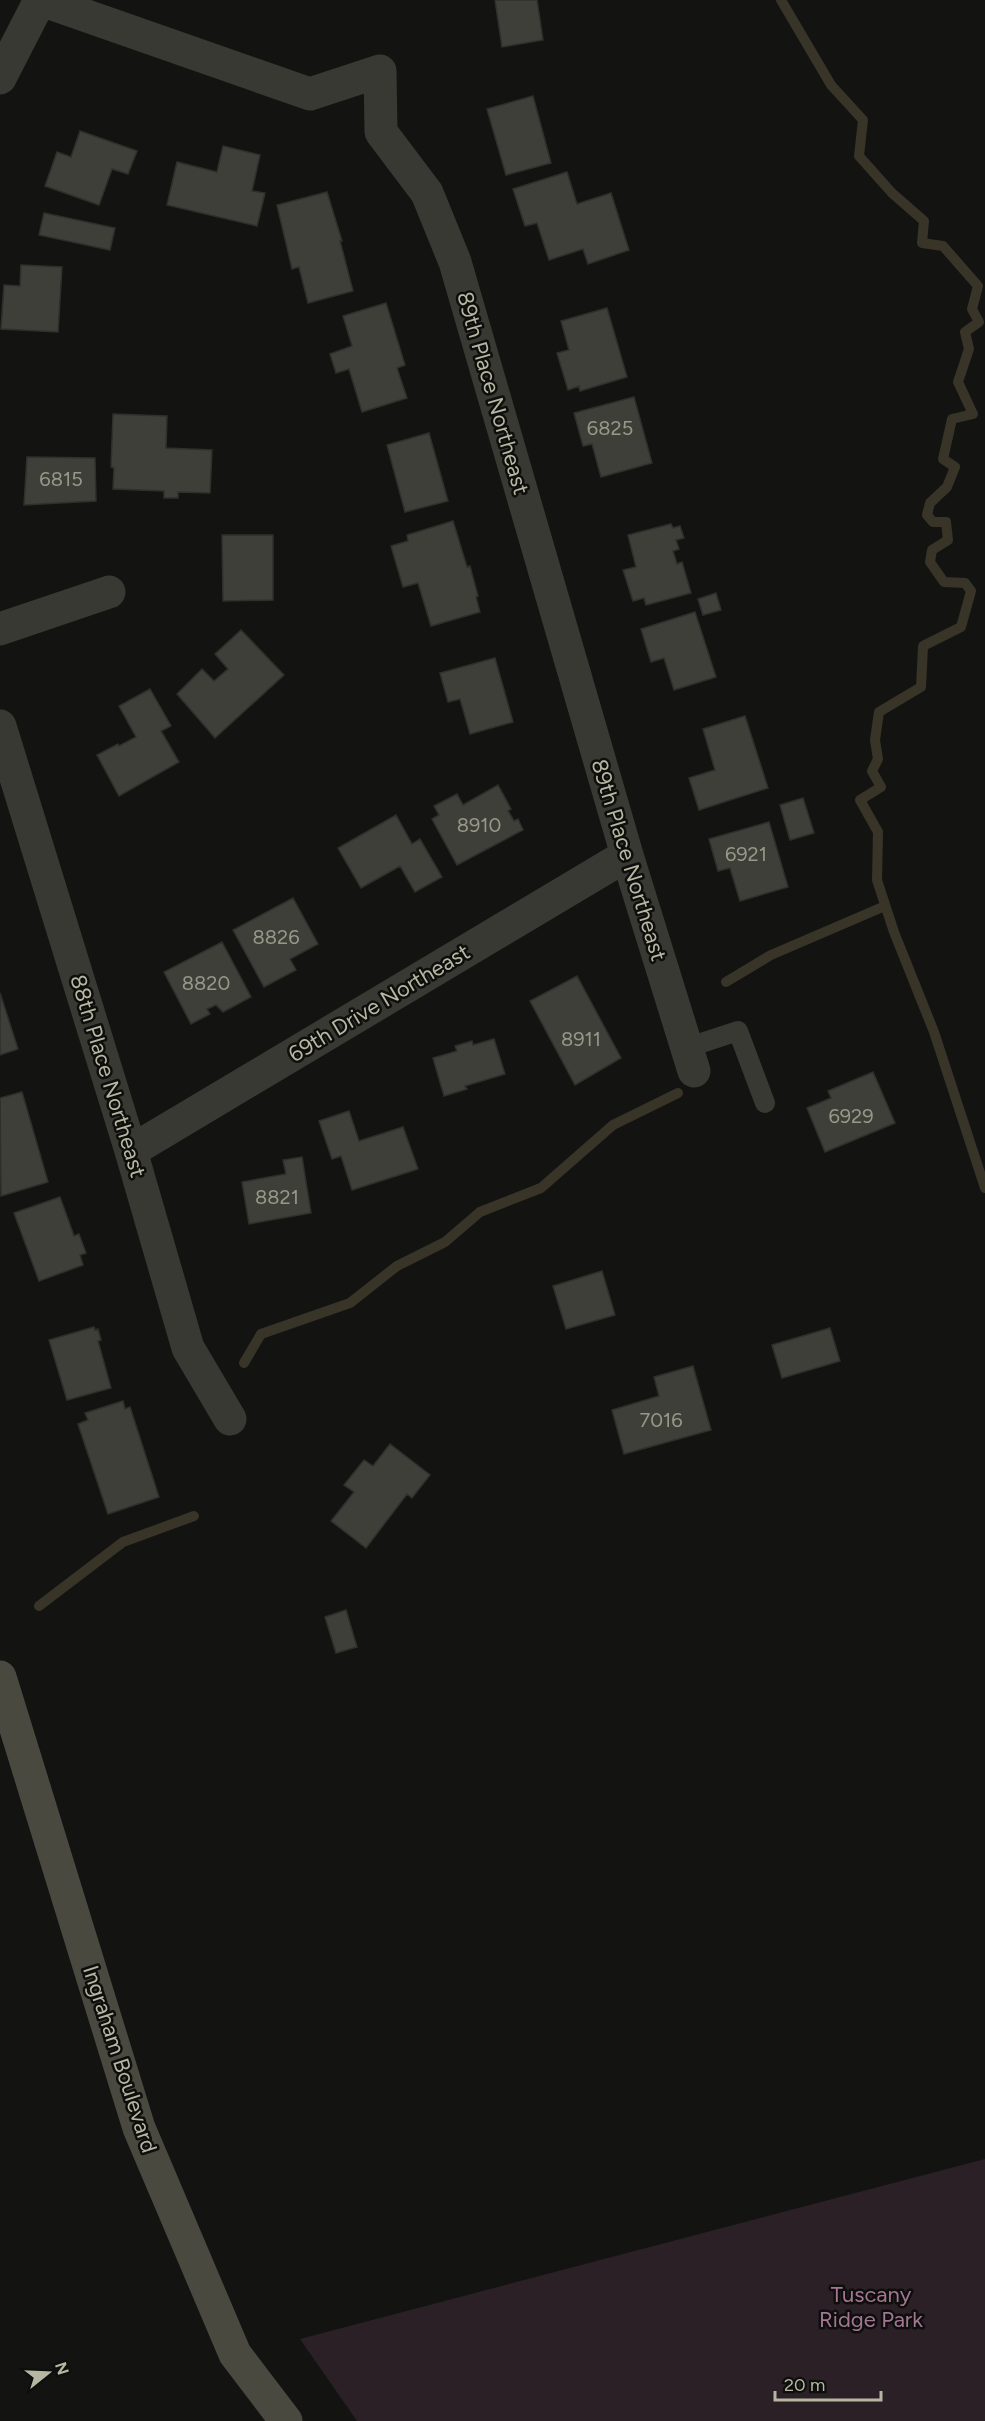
<svg xmlns="http://www.w3.org/2000/svg" width="985" height="2421" font-family="Figtree,sans-serif">
	<style>
		.green { fill: #2a2026 }
		.lines { fill: none; stroke-linecap: round; stroke-linejoin: round }
		.stream { stroke: #383427; stroke-width: 10 }
		.building { fill: #3e3f39; stroke: #2f302c; stroke-width: 1.5 }
		.service { stroke: #383932; stroke-width: 20 }
		.minor { stroke: #383932; stroke-width: 33 }
		.secondary { stroke: #494940; stroke-width: 33 }
		.labels { text-anchor: middle; dominant-baseline: central; stroke-width: 5; stroke-linejoin: round; paint-order: stroke }
		.number-label { font-size: 20px; fill: #989888 }
		.street-label { font-size: 22px; fill: #b6b6a2; stroke: #0e0f0d }
		.park-label { font-size: 22px; fill: #a37693; stroke: #0e0f0d }
	</style>
	<rect width="100%" height="100%" fill="#131412"/>
	<path class="green" d="M985,2159V2421H357L300,2339Z"/>
	<g class="lines">
		<path class="stream" d="M781,0L831,85L863,120L859,156L892,193L924,221L922,243L943,246L978,286L972,309L979,322L965,332L969,349L958,382L973,414L952,419L943,459L955,467L947,487L930,503L927,515L933,522H946L948,540L932,550L930,562L944,582L965,583L971,591L961,627L923,646L921,687L879,712L875,740L878,759L872,771L881,787L860,800L878,832L877,880L894,932L934,1032L985,1188
			M726,982L771,955L885,906
			M244,1363L261,1334L350,1303L397,1266L445,1242L480,1212L541,1188L613,1125L678,1093
			M39,1606L123,1542L194,1516"/>
	</g>
	<path class="building" d="M495,0H537L543,40L502,47Z
		M533,96L551,163L506,175L487,109Z
		M80,131L137,151L128,174L112,169L99,205L45,186L57,152L71,157Z
		M223,146L260,155L252,191L265,193L257,226L167,205L177,162L217,172Z
		M567,172L577,204L611,193L629,250L588,264L583,249L549,260L537,223L525,226L513,189Z
		M327,192L342,241H340L353,291L308,303L299,267L292,269L277,205Z
		M44,213L115,228L110,250L39,235Z
		M21,265L62,267L58,332L1,329L4,285L20,286Z
		M386,303L405,365L397,368L407,398L362,412L349,369L336,373L330,354L352,346L343,316Z
		M607,308L627,377L580,391L579,386L568,390L557,353L569,350L561,321Z
		M634,397L652,463L601,477L592,444L583,446L574,413Z
		M113,414L167,416L166,448L212,450L210,493L178,492V498H164V491L113,489L114,468L111,467Z
		M429,433L448,501L405,512L387,445Z
		M27,457L95,458L96,501L24,505Z
		M453,521L467,567L470,566L478,596L476,597L480,612L431,626L418,583L403,587L391,546L408,541L407,535Z
		M671,524L673,528L680,526L684,538L676,540L679,549L673,551L677,564L682,562L691,593L646,605L644,598L633,601L623,570L636,567L628,535Z
		M222,535H273V600L223,601Z
		M716,593L721,610L703,615L698,599Z
		M695,612L716,677L674,690L664,658L651,662L641,629Z
		M241,630L284,675L215,738L177,694L202,669L214,681L228,669L215,654Z
		M495,658L513,722L470,734L460,699L448,702L440,673Z
		M150,689L171,726L161,731L179,762L119,796L97,755L118,744L119,746L136,737L119,706Z
		M745,716L768,788L699,810L689,778L715,770L703,729Z
		M498,785L511,809L508,811L514,821L518,819L523,830L457,865L432,819L439,815L434,806L457,794L463,805Z
		M803,798L814,833L790,840L780,805Z
		M396,815L412,844L420,839L442,877L415,892L400,866L361,888L338,848Z
		M769,822L788,887L740,901L730,868L718,871L709,839Z
		M293,898L318,944L290,959L296,970L264,987L233,930Z
		M222,942L251,997L223,1012L216,1005L207,1009L210,1014L191,1024L164,972Z
		M577,976L621,1058L575,1085L530,1001Z
		M0,993L18,1049L0,1055Z
		M494,1039L505,1074L465,1086L467,1089L444,1096L433,1058L457,1051L455,1046L472,1041L473,1045Z
		M873,1072L895,1123L825,1152L807,1108L831,1098L828,1091Z
		M22,1092L48,1182L1,1196L0,1098Z
		M349,1111L359,1141L403,1127L418,1169L352,1190L341,1156L332,1159L319,1121Z
		M302,1157L311,1213L249,1224L242,1182L286,1174L283,1160Z
		M60,1197L74,1236L79,1234L86,1253L80,1255L83,1265L39,1281L14,1213Z
		M602,1271L615,1315L566,1329L553,1286Z
		M94,1327L95,1330L98,1329L101,1340L98,1341L111,1388L67,1400L49,1340Z
		M830,1328L840,1361L782,1378L772,1345Z
		M693,1366L711,1430L624,1454L612,1410L659,1396L654,1377Z
		M123,1401L125,1409L130,1407L159,1497L108,1514L78,1424L88,1420L85,1413Z
		M390,1444L430,1475L412,1498L407,1494L366,1548L331,1521L354,1492L344,1485L364,1460L373,1466Z
		M346,1610L357,1647L336,1653L325,1617Z"/>
	<g class="lines">
		<path class="service" d="M686,1048L738,1031L765,1103"/>
		<path class="minor" d="M41,0L310,94L380,71L381,132L427,193L455,262L627,855L694,1071
			M0,78L40,0
			M0,629L109,592
			M0,726L131,1151L188,1348L230,1419
			M131,1151L627,855"/>
		<path class="secondary" d="M0,1677L139,2128L235,2354L286,2421"/>
	</g>
	<g class="labels">
		<g class="number-label">
			<text x="610" y="428">6825</text>
			<text x="61" y="479">6815</text>
			<text x="479" y="825">8910</text>
			<text x="746" y="854">6921</text>
			<text x="276" y="937">8826</text>
			<text x="206" y="983">8820</text>
			<text x="581" y="1039">8911</text>
			<text x="851" y="1116">6929</text>
			<text x="277" y="1197">8821</text>
			<text x="661" y="1420">7016</text>
		</g>
		<g class="street-label">
			<text transform="translate(493 393) rotate(74)">89th Place Northeast</text>
			<text transform="translate(629 860) rotate(73)">89th Place Northeast</text>
			<text transform="translate(379 1003) rotate(-31)">69th Drive Northeast</text>
			<text transform="translate(108 1076) rotate(73)">88th Place Northeast</text>
			<text transform="translate(120 2059) rotate(72)">Ingraham Boulevard</text>
		</g>
		<g class="park-label">
			<text x="871" y="2294">Tuscany<tspan x="871" dy="25">Ridge Park</tspan></text>
		</g>
	</g>
	<g transform="translate(48 2373) rotate(72)" stroke="#0e0f0d" stroke-width="4.5" paint-order="stroke">
	<path d="M0-4.5L10 22L0 15L-10 22Z" fill="#b6b6a2"/>
	<text y="-9" font-size="16" font-weight="bold" text-anchor="middle" fill="#b6b6a2">N</text>
	</g>
	<path d="M775 2391v9h106v-9" fill="none" stroke="#b6b6a2" stroke-width="3"/>
	<text x="784" y="2391" font-size="18" fill="#b6b6a2" stroke="#0e0f0d" stroke-width="4.5" paint-order="stroke">20 m</text>
</svg>
